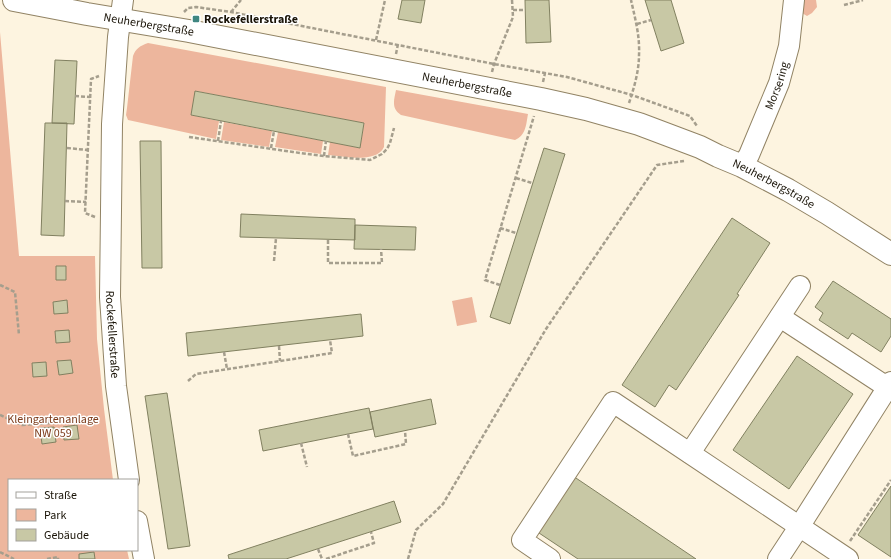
<svg xmlns="http://www.w3.org/2000/svg" width="891" height="559" font-family="'Source Sans 3',sans-serif">
	<style>
		.green { fill: #edb69d }
		.building { fill: #c8c8a5; stroke: #818060 }
		.lines { fill: none; stroke-linecap: round; stroke-linejoin: round }
		.minor-casing { stroke: #918364; stroke-width: 22 }
		.major-casing { stroke: #918364; stroke-width: 24 }
		.path { stroke: #a59e8d; stroke-width: 2.5; stroke-dasharray: 4 2; stroke-linecap: butt }
		.minor { stroke: #fff; stroke-width: 20 }
		.major { stroke: #fff; stroke-width: 22 }
		.poi-dot { fill: #3f8681; stroke: #fff; stroke-width: 1.5 }
		.labels { text-anchor: middle; dominant-baseline: central; stroke-width: 3; stroke-linejoin: round; paint-order: stroke }
		.poi-label { font-size: 12px; font-weight: bold; fill: #191307; stroke: #fff; text-anchor: start }
		.street-label { font-size: 12px; fill: #191307; stroke: #fff }
		.park-label { font-size: 12px; fill: #7c3b1a; stroke: #fff }
	</style>
	<rect width="100%" height="100%" fill="#fdf4e0"/>
	<path class="green" d="M802,0H816L817,7L812,13L807,16L802,13Z
		M0,32L19,256H95L97,339L104,409L113,480H9V550H127L129,559H0Z
		M148,43L386,87L384,147C376,164 343,156 328,155L330,142L360,148L364,123L196,91L191,115L219,121L216,139L128,120L126,115L127,108L133,56C136,48 140,46 148,43Z
		M396,90L528,114C526,125 526,135 515,140L401,115C391,109 394,100 396,90Z
		M224,122L272,131L269,147L221,140Z
		M278,132L323,141L321,154L275,147Z
		M472,297L477,322L457,326L452,301Z"/>
	<path class="building" d="M402,0H425L421,23L398,19Z
		M525,0H549L551,42L526,43Z
		M645,0H671L684,43L661,51Z
		M55,60L77,61L74,124L52,123Z
		M195,91L364,123L360,148L191,115Z
		M45,123H67L64,236L41,235Z
		M140,141H161L162,268H142Z
		M544,148L565,154L510,324L490,317Z
		M241,214L355,219V240L240,237Z
		M732,218L770,243L737,294L739,295L676,390L669,385L655,407L622,385Z
		M355,225L416,227L415,250L354,249Z
		M56,266H66V280H56Z
		M833,281L891,319V336L881,352L852,333L848,339L819,320L823,313L815,307Z
		M67,300L68,313L54,314L53,302Z
		M361,314L363,336L188,356L186,333Z
		M69,330L70,342L56,343L55,331Z
		M797,356L853,394L789,489L733,450Z
		M71,360L73,373L59,375L57,361Z
		M46,362L47,376L33,377L32,363Z
		M167,393L190,546L168,549L145,396Z
		M431,399L436,424L375,437L370,412Z
		M369,408L373,429L263,451L259,430Z
		M77,425L79,439L64,440L63,427Z
		M54,427L56,442L42,444L40,428Z
		M570,474L696,559H578L533,529Z
		M891,486V557L858,535Z
		M394,501L401,522L286,559H229L228,555Z
		M94,552L95,559H79V554Z"/>
	<g class="lines">
		<defs>
			<g id="minor">
				<path id="s1" d="M123,0L118,37L112,124L110,297L116,386L129,480"/>
				<path id="s2" d="M742,166L749,155L779,83L789,46L794,0"/>
				<path d="M780,317L887,387"/>
				<path d="M690,453L800,286"/>
				<path d="M137,521L144,559"/>
				<path d="M550,559L522,540L613,402L848,559"/>
				<path d="M778,559L799,527L891,382"/>
			</g>
			<g id="major">
				<path id="s3" d="M14,0L87,14L189,31L541,99L586,109L639,124L700,147L718,156L742,166L788,190L827,213L891,254"/>
			</g>
		</defs>
		<use href="#minor" class="minor-casing"/>
		<use href="#major" class="major-casing"/>
		<path class="path" d="M844,5L863,0
			M513,10H525
			M184,12L188,8L196,7L231,12L494,64L567,77L632,95L690,116L697,126
			M231,12L241,0
			M637,24L651,20
			M376,40L385,0
			M396,54L398,44
			M492,72L494,64L513,17L512,0
			M543,82L545,73
			M75,96L90,97
			M629,103C634,88 639,71 639,55C640,36 635,18 631,0
			M189,137L293,152L324,156L370,160L382,154L387,149L390,143L394,128
			M218,141L221,121
			M67,148L88,150
			M271,148L274,131
			M324,156L326,141
			M516,178L532,183
			M65,201L86,202
			M95,217L85,213L91,79L99,76
			M500,228L516,233
			M328,240V263H382L381,249
			M274,261L276,238
			M0,285L15,292L19,335
			M500,285L485,280L534,116
			M279,346L280,361
			M224,352L227,369
			M188,381L196,374L332,353L330,340
			M0,415L22,425L66,422
			M348,434L353,456L406,444L405,431
			M301,443L307,467
			M850,541L891,480
			M318,549L322,559
			M0,552L14,559
			M47,559L58,557V559
			M326,559L374,543L371,532
			M408,559L416,530L443,504L546,329L657,165L684,161"/>
		<use href="#minor" class="minor"/>
		<use href="#major" class="major"/>
	</g>
	<rect class="poi-dot" x="192" y="15" width="8" height="8" rx="2"/>
	<g class="labels">
		<g class="poi-label">
			<text x="204" y="19">Rockefellerstraße</text>
		</g>
		<g class="street-label">
			<text stroke="none"><textPath href="#s3" startOffset="137">Neuherbergstraße</textPath></text>
			<text stroke="none"><textPath href="#s3" startOffset="461">Neuherbergstraße</textPath></text>
			<text stroke="none"><textPath href="#s2" startOffset="88">Morsering</textPath></text>
			<text stroke="none"><textPath href="#s3" startOffset="785">Neuherbergstraße</textPath></text>
			<text stroke="none"><textPath href="#s1" startOffset="335">Rockefellerstraße</textPath></text>
		</g>
		<g class="park-label">
			<text x="53" y="419">Kleingartenanlage<tspan x="53" dy="14">NW 059</tspan></text>
		</g>
	</g>
	<rect x="8" y="479" width="130" height="72" fill="#ffffff" stroke="#a3a19c"/>
	<rect x="16" y="492" width="20" height="6" fill="#ffffff" stroke="#a3a19c"/>
	<text x="44" y="499" font-size="12" fill="#191307">Straße</text>
	<rect x="16" y="509" width="20" height="12" fill="#edb69d" stroke="#a3a19c"/>
	<text x="44" y="519" font-size="12" fill="#191307">Park</text>
	<rect x="16" y="529" width="20" height="12" fill="#c8c8a5" stroke="#a3a19c"/>
	<text x="44" y="539" font-size="12" fill="#191307">Gebäude</text>
</svg>
